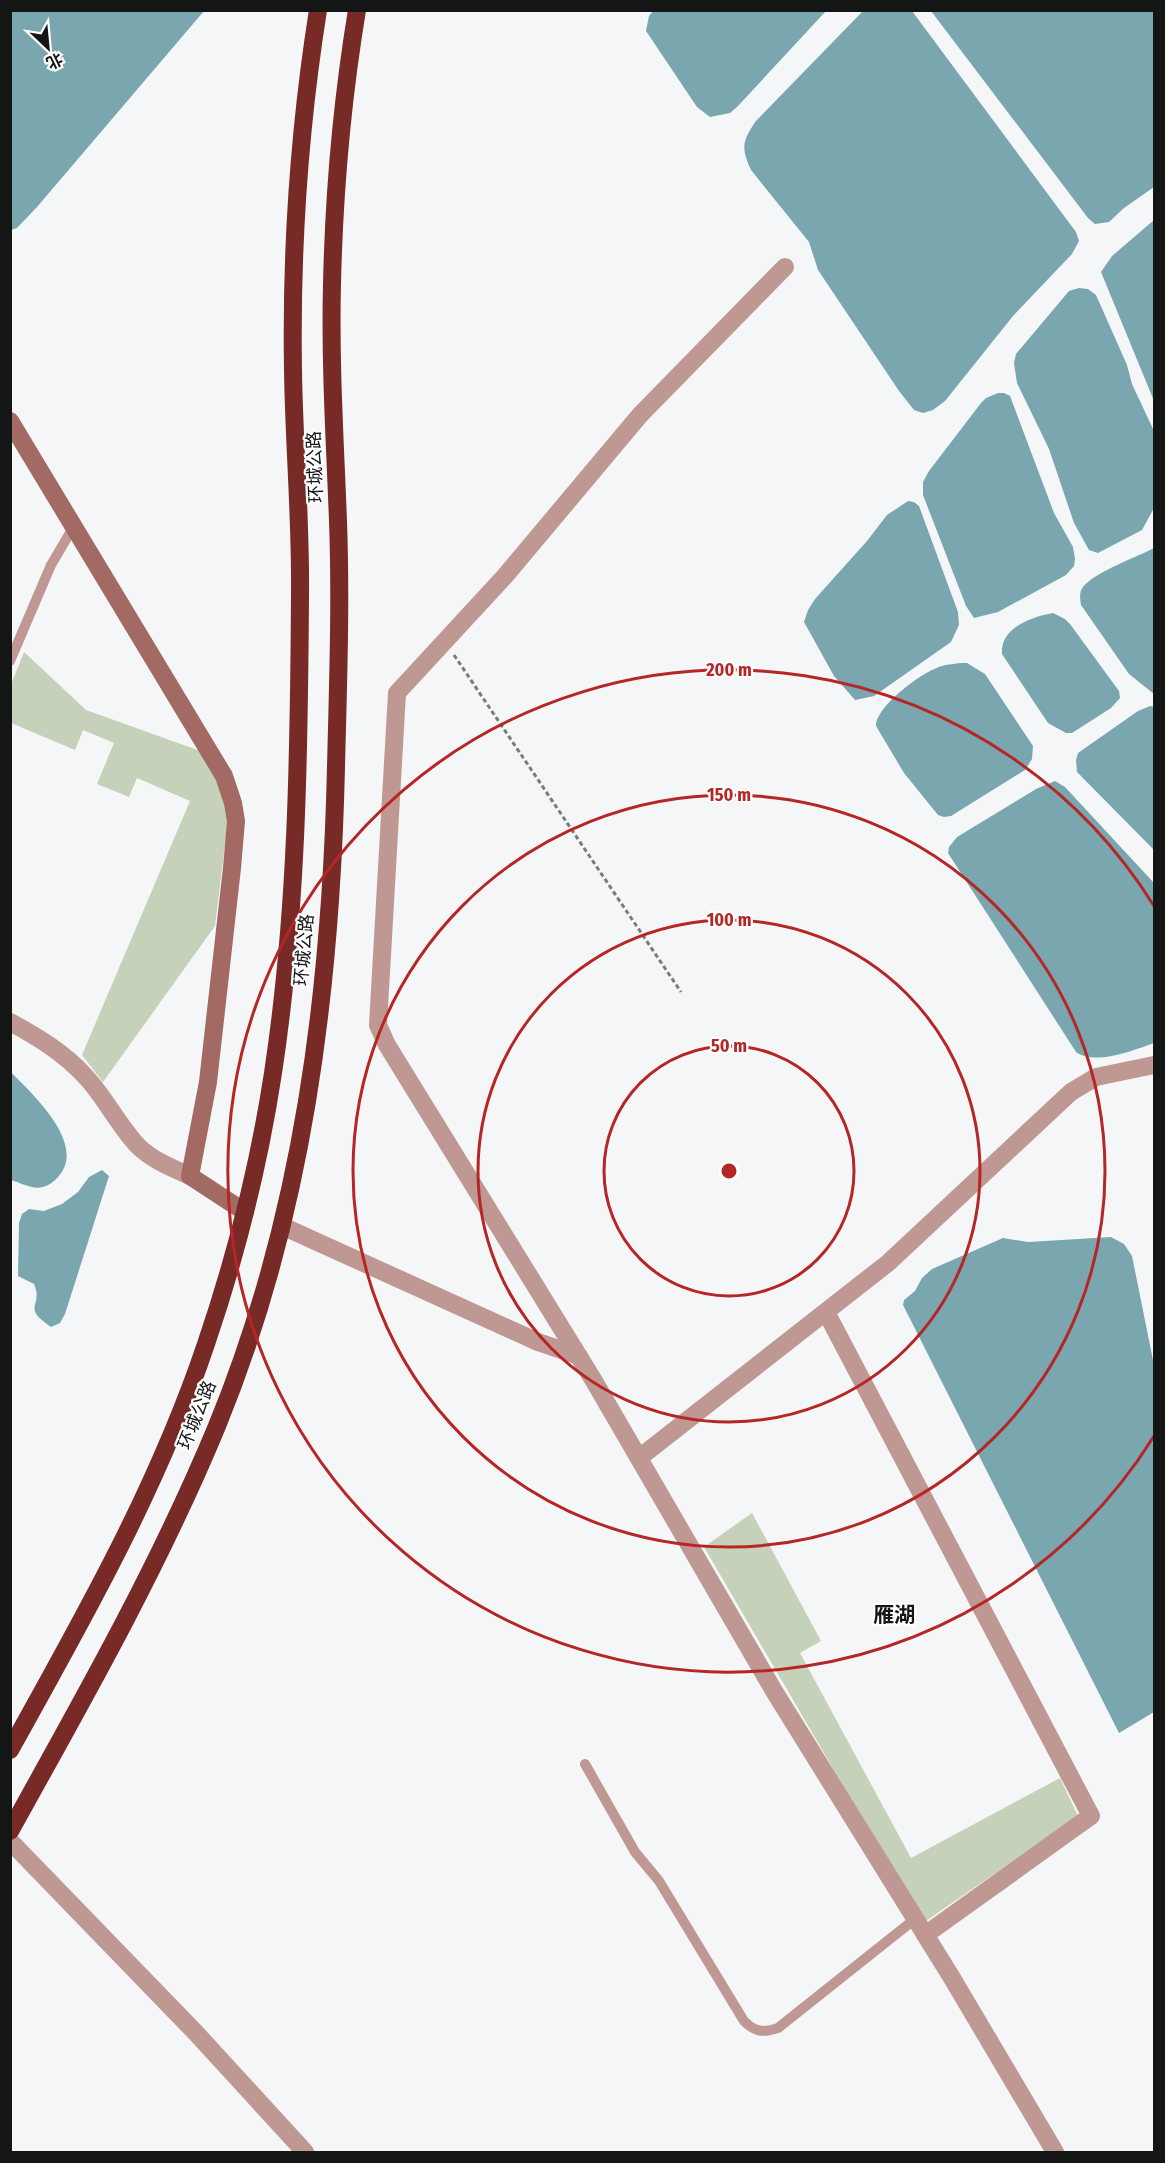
<svg xmlns="http://www.w3.org/2000/svg" width="1165" height="2163" font-family="'Fira Sans Condensed','Noto Sans SC',sans-serif">
	<style>
		.green { fill: #c5d1b9 }
		.water { fill: #79a6af }
		.lines { fill: none; stroke-linecap: round; stroke-linejoin: round }
		.path { stroke: #7a7b7c; stroke-width: 3; stroke-dasharray: 4.5 3; stroke-linecap: butt }
		.lane { stroke: #c09893; stroke-width: 10 }
		.street { stroke: #c09893; stroke-width: 18 }
		.secondary { stroke: #a36a64; stroke-width: 18 }
		.highway { stroke: #772a26; stroke-width: 18 }
		.ring { fill: none; stroke: #b62625; stroke-width: 3 }
		.labels { text-anchor: middle; dominant-baseline: central; stroke-width: 4.5; stroke-linejoin: round; paint-order: stroke }
		.street-label { font-size: 18px; fill: #141515; stroke: #fff }
		.quarter-label { font-size: 21px; font-weight: bold; fill: #141515; stroke: #fff }
		.centre { fill: #b62625; stroke: #fff; stroke-width: 3 }
		.ring-label { font-size: 18px; text-anchor: middle; font-weight: bold; fill: #b62625; stroke: #fff; stroke-width: 4.5; stroke-linejoin: round; paint-order: stroke }
	</style>
	<rect width="100%" height="100%" fill="#f5f6f8"/>
	<path class="green" d="M24,652L86,710L203,752L222,791L228,820L215,926L103,1082L82,1055L190,801L137,778L129,797L97,784L114,743L83,730L75,750L11,723L10,687Z
		M752,1513L821,1641L800,1653L911,1858L1060,1778L1078,1816L923,1923L704,1547Z"/>
	<path class="water" d="M11,10L204,11L37,207L17,228L11,230Z
		M653,11V10L826,11L738,106L730,113L710,117L697,107L646,31L649,16Z
		M863,11H912L1076,232L1079,241L1072,254L1013,316L945,401L933,410L923,413L914,410L899,391L818,270L809,242L751,170C741,148 742,141 756,121Z
		M931,11H1154V187L1124,208L1109,222L1095,224L1088,218Z
		M1154,220V401L1101,272L1112,256Z
		M1079,288L1088,289L1096,295L1127,365L1132,384L1154,431V508L1142,530L1098,553L1089,550L1074,523L1049,449L1017,383L1014,363L1016,354L1069,291Z
		M998,393H1004L1010,396L1054,513L1073,547L1075,559L1074,566L1066,575L998,612L974,618L966,606L923,495V482L929,471L981,403L986,398Z
		M908,501L914,502L919,506L958,612L959,625L951,642L874,696L855,700L834,676L804,622L808,610L815,599L867,541L887,515Z
		M1154,548V694L1129,674L1081,605C1080,599 1079,592 1083,587C1095,572 1137,557 1154,548Z
		M1053,613L1065,619L1070,624L1119,691L1120,698L1111,708L1072,733H1066L1048,723L1002,654C1000,628 1031,617 1053,613Z
		M961,663H967L985,674L1033,746L1032,759L1025,770L951,816L944,817L938,815L904,773L876,726C876,706 923,671 942,666C948,664 955,664 961,663Z
		M1150,706L1154,707V850L1077,772L1076,760L1078,753L1138,711Z
		M1055,781L1065,787L1154,883V1043C1134,1050 1095,1066 1076,1052L948,853L949,847L957,837L1036,789Z
		M10,1071C32,1094 88,1144 58,1177C42,1195 29,1186 11,1180Z
		M102,1170L109,1176L65,1314L60,1323L51,1327C20,1306 44,1307 34,1284L18,1276L19,1223L22,1214L29,1209L44,1211L62,1204L78,1192L89,1177Z
		M1111,1237L1124,1244L1132,1256L1154,1365V1712L1119,1733L903,1305L904,1300L915,1291L922,1278L932,1269L1003,1238L1028,1242Z"/>
	<g class="lines">
		<path class="path" d="M454,655L681,992"/>
		<path class="lane" d="M10,661L51,565L74,526
			M585,1764L635,1852L659,1881L744,2021C755,2032 763,2033 778,2028L915,1919"/>
		<path class="street" d="M785,267L640,415L505,576L397,693L378,1025L387,1045L594,1381L774,1691L952,1978L1055,2152
			M10,1022C38,1037 64,1053 85,1076C105,1097 118,1125 138,1146C152,1160 172,1168 190,1176
			M282,1226L538,1342L579,1356
			M826,1312L1091,1816L925,1935
			M639,1458L888,1263L1071,1092L1096,1077L1154,1065
			M10,1841L195,2032L305,2152"/>
		<path class="secondary" d="M10,421L224,776L233,803L236,821L232,868L208,1082L190,1176L245,1212"/>
		<path class="highway" d="M10,1750C83,1619 158,1487 206,1344C236,1256 259,1165 273,1073C297,915 299,755 300,596C301,520 294,445 293,370C291,249 299,130 318,10
			M10,1831C84,1698 159,1566 217,1426C303,1217 331,991 336,767C338,685 341,603 338,521C335,442 330,363 332,284C334,192 342,101 357,10"/>
	</g>
	<g class="ring">
		<circle cx="729" cy="1171" r="125"/>
		<circle cx="729" cy="1171" r="251"/>
		<circle cx="729" cy="1171" r="376"/>
		<path d="M1154 1436A501 501 0 1 1 1154 906"/>
	</g>
	<g class="labels">
		<g class="street-label">
			<text transform="translate(315 467) rotate(-92)">环城公路</text>
			<text transform="translate(304 950) rotate(-85)">环城公路</text>
			<text transform="translate(197 1415) rotate(-68)">环城公路</text>
		</g>
		<g class="quarter-label">
			<text x="894" y="1615">雁湖</text>
		</g>
	</g>
	<circle cx="729" cy="1171" r="9" class="centre"/>
	<g class="ring-label">
		<text x="729" y="676">200 m</text>
		<text x="729" y="801">150 m</text>
		<text x="729" y="926">100 m</text>
		<text x="729" y="1052">50 m</text>
	</g>
	<rect width="1165" height="2163" fill="none" stroke="#141515" stroke-width="24"/>
	<g transform="translate(48 48) rotate(154)" stroke="#ffffff" stroke-width="4.5" paint-order="stroke">
	<path d="M0-4.5L10 22L0 15L-10 22Z" fill="#141515"/>
	<text y="-9" font-size="16" font-weight="bold" text-anchor="middle" fill="#141515">北</text>
	</g>
</svg>
